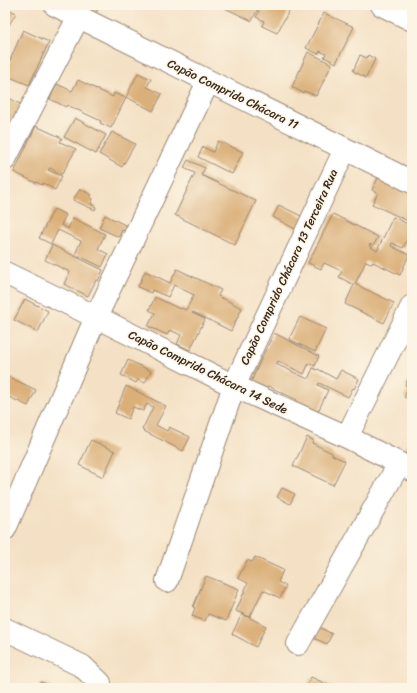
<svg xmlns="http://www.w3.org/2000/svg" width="417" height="693" font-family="Sriracha,sans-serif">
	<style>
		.building { fill: #daaf78 }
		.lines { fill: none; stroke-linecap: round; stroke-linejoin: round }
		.minor-casing { stroke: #988672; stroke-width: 24 }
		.minor { stroke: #fff; stroke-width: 22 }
		.labels { text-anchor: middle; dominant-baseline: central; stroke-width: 3; stroke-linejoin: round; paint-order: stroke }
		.street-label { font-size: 12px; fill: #3b2a1e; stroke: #fcf5e5 }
	</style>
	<rect width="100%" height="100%" fill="#fcf5e5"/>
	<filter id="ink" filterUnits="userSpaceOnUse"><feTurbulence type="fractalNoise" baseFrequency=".025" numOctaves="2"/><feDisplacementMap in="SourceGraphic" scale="8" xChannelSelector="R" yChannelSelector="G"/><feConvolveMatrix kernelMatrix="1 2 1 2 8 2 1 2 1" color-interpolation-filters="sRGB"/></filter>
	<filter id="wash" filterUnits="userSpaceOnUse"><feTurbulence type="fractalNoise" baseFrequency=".012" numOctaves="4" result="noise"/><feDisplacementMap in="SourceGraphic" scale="16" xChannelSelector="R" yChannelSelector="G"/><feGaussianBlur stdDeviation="0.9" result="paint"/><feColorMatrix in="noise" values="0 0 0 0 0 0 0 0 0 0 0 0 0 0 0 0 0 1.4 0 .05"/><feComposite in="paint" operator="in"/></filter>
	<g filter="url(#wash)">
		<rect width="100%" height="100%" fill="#f4e1c5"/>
		<g id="blocks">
			<path class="building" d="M80,5H100L96,13Z
				M226,5H292L277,33L262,26L264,21L256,17L259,11L257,10L252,21L225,8Z
				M5,7L16,13L5,32Z
				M324,13L354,27L336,63L324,57L326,54L320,51L318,54L306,48Z
				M23,30L49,42L29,85L5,75V72Z
				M308,52L332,64L316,96L304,91L303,93L292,87Z
				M360,55L367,58L368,55L375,59L366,78L353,71Z
				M138,73L151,79L147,87L162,94L153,111L126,97Z
				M78,80L113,97L114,93L126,98L111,128L100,123L101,121L67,105L66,107L50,99L57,84L72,91Z
				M5,96L22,105L13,122L9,120L5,127Z
				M75,118L106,135L96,154L64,137Z
				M36,126L62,138L60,142L76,149L62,174L50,168L48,170L62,176L55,190L43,183L42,185L36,182V183L14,172Z
				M112,132L135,144L122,167L99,154Z
				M218,141L243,152L232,174L198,157L203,147L213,152Z
				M188,160L205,168L201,175L256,201L235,245L175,215L195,173L184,168Z
				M378,178L412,193V223L372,204L378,193L372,190Z
				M80,189L92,195L90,197L93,199L91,204L96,207L95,210L73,200Z
				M279,205L305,218L299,231L273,217Z
				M54,209L66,215L61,225L68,229L73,218L105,234L98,249L108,254L102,267L75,254L81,241L58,230L51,244L39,238Z
				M333,214L378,237L373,246L370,244L369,246L377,251L393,217L412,226V230L403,248L392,243L391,246L409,255L400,275L373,262L372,264L366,261L355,284L394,303L384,323L345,304L354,285L339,277L342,271L324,263L321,269L308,263Z
				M105,215L129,227L127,232L122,230L119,237L99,228Z
				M52,245L103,270L98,281L96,280L88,296L64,284L70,272L45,260Z
				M177,269L221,290L218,296L242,308L231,331L193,312L192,313L205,319L190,350L177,344L181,335L170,330L167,335L148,326L155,313L149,310L155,297L180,309L181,308L186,310L194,295L174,285L168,297L152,290L151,293L138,287L145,271L170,283Z
				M25,299L48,311L38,332L14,320Z
				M300,317L326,329L315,352L289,339Z
				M274,333L319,356L315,366L309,363L304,374L278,361L276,364L308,379L313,368L317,370L318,369L336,379L341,370L359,379L354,389L353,388L348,397L319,383L318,385L328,390L316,416L295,405L297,400L268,386L266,390L251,382L262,357Z
				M128,360L151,371L145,383L138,380L136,383L121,375Z
				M412,372V401L404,397L409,387L405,385Z
				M5,375L36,390L28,406L5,395Z
				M126,386L166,406L156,425L167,431L169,427L190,437L183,451L142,430L153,407L147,404L143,411L133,407L128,419L115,413Z
				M307,437L313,440L312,443L332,453V455L345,461L333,485L293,466Z
				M91,440L115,451L103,477L79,465Z
				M412,442V461L404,457Z
				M282,488L295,494L290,504L277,497Z
				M255,557L283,570L278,582L286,586L280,598L263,590L250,617L236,611L248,583L238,578L247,560L252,562Z
				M206,576L239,589L226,621L208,614L205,621L192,616L195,608L193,607Z
				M242,614L266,626L256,647L232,634Z
				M317,626L332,634L327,644L311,637Z
				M311,677L335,688H306Z
				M41,682L57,688H39Z"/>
		</g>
	</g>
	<g filter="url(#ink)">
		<use href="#blocks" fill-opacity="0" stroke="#988672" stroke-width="1"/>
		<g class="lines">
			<defs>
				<path id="minor" d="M55,5L412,182
					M382,5L412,20
					M5,159L79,16
					M5,273L96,317L234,386L347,437L412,470
					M347,437L412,306
					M5,529L96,317L208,82
					M167,581L234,386L345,149
					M5,629L82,666L100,683V688
					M298,644L399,464"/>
			</defs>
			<use href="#minor" class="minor-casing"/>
			<use href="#minor" class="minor"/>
		</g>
	</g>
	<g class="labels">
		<g class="street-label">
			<text transform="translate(233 94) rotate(26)">Capão Comprido Chácara 11</text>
			<text transform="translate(289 267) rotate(-65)">Capão Comprido Chácara 13 Terceira Rua</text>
			<text transform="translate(208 372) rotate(26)">Capão Comprido Chácara 14 Sede</text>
		</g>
	</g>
	<rect width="417" height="693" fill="none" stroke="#fcf5e5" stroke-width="20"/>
</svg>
